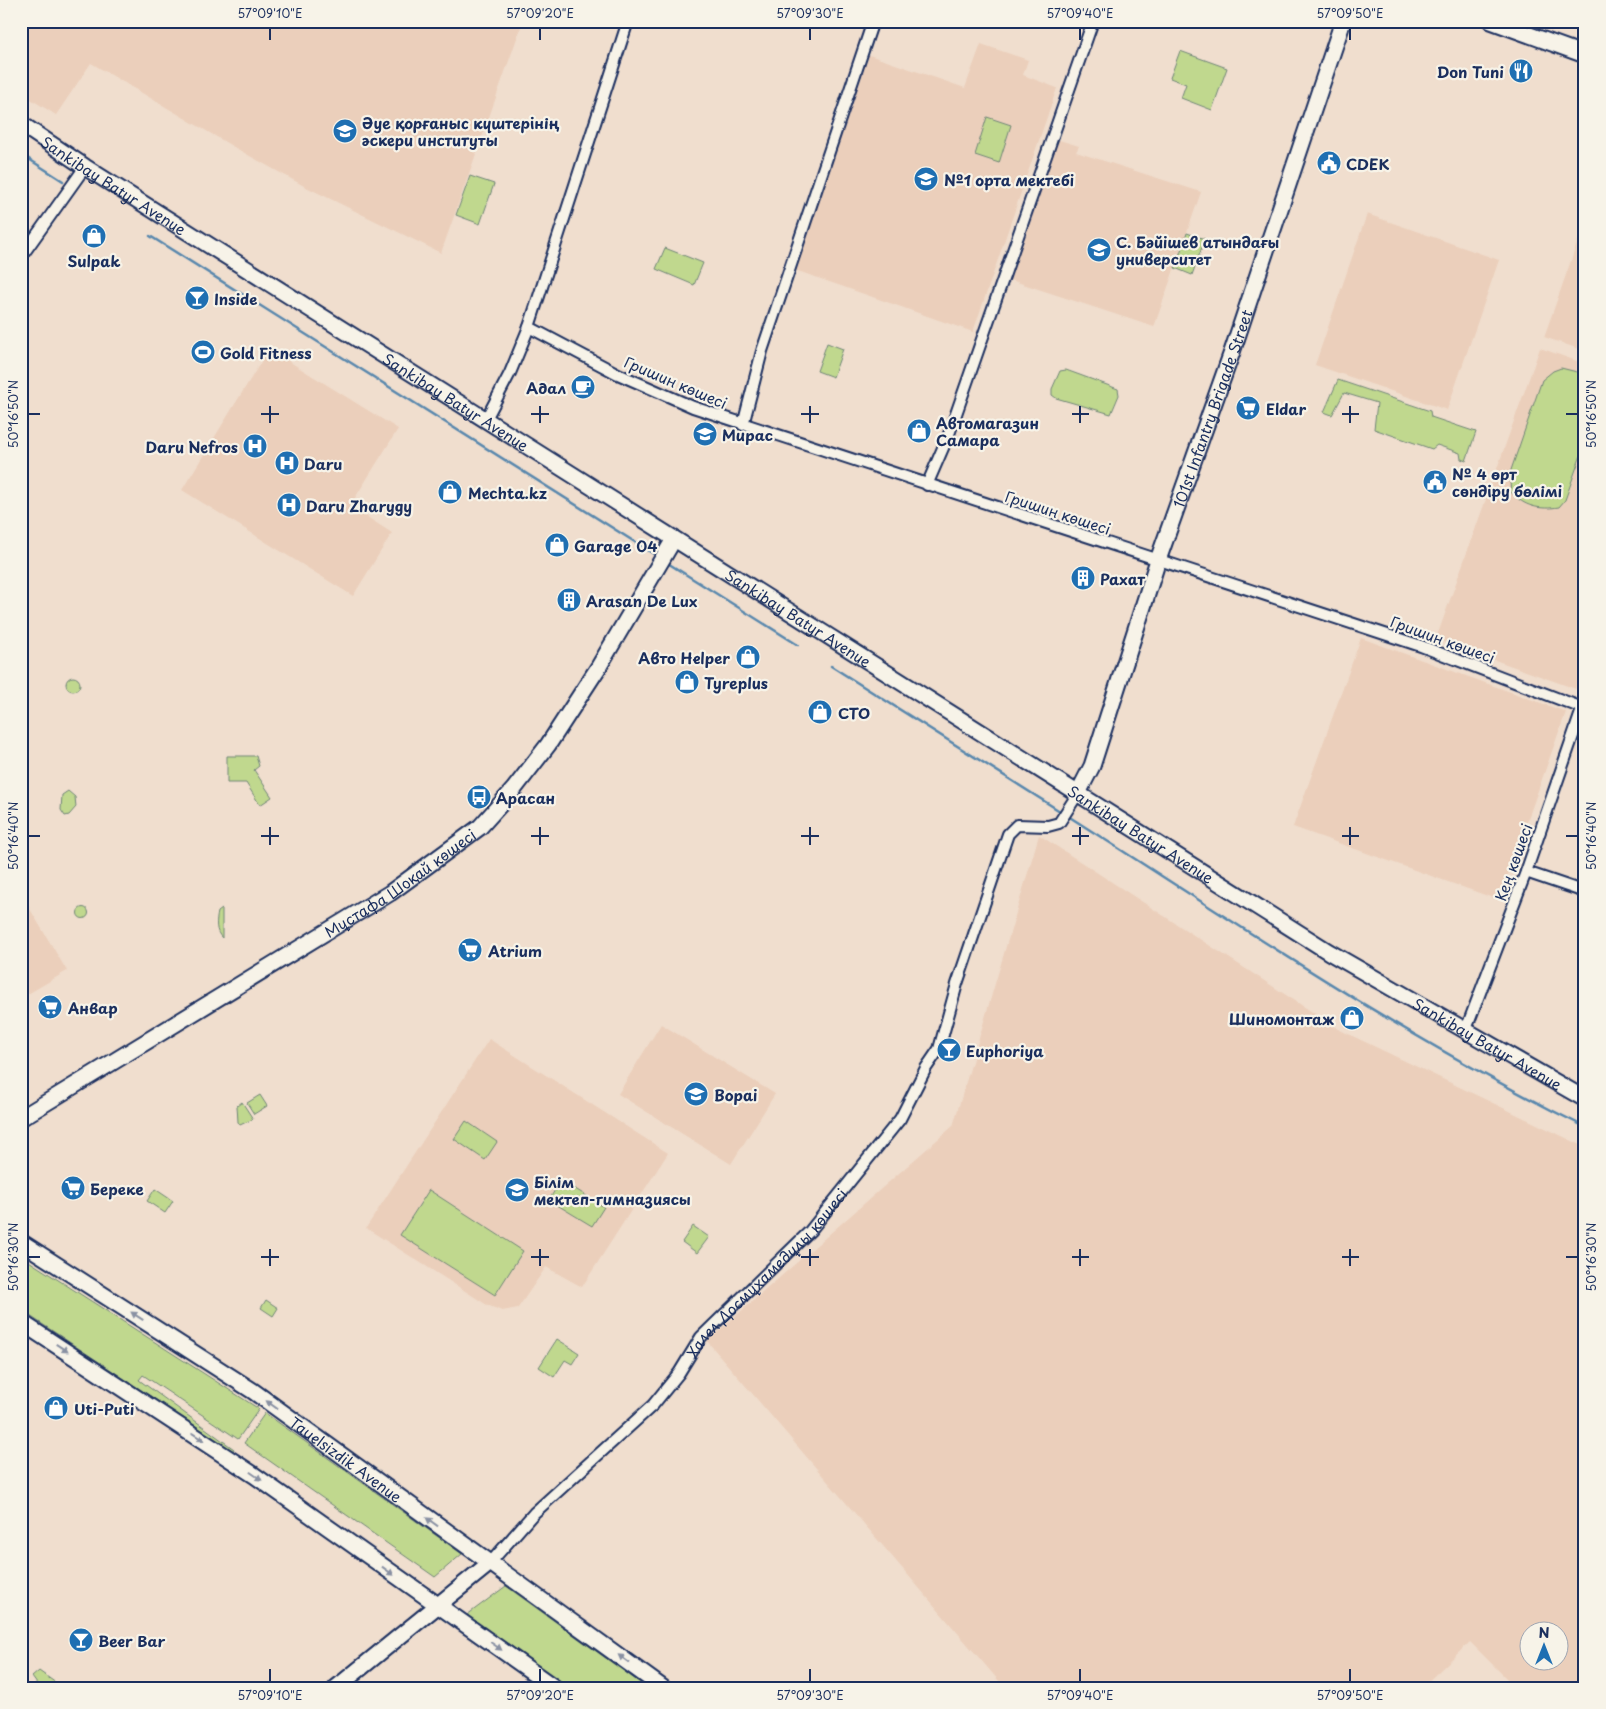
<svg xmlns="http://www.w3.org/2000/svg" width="1606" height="1709" font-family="'Playpen Sans',sans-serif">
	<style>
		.built { fill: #ebcfbb; fill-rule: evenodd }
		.green { fill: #c0d88e; stroke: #6e8476 }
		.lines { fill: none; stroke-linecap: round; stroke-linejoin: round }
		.stream { stroke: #5887ad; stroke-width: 2.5 }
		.street-casing { stroke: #1b2f5e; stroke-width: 14 }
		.secondary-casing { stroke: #1b2f5e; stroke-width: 19 }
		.street { stroke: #f7f3e8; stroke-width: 10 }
		.secondary { stroke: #f7f3e8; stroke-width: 15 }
		.oneway { fill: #8991a3 }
		.ticks { fill: none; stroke: #1b2f5e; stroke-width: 2 }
		.labels { text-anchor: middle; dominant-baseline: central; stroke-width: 4.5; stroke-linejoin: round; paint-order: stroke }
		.poi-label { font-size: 15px; font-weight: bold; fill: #1b2f5e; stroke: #f7f3e8; text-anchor: start }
		.street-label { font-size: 15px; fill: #1b2f5e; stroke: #f7f3e8 }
		.neatline { fill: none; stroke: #1b2f5e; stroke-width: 2 }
		.ticks-label { font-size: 12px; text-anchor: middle; fill: #1b2f5e }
	</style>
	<rect width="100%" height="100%" fill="#f0dece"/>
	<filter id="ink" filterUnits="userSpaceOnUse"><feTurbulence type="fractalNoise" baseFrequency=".02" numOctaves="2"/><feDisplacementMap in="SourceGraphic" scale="10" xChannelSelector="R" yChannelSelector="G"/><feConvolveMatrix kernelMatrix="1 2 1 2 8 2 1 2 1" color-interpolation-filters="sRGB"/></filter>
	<g filter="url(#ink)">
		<path class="built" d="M21,21H523L441,253L304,186L232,146L91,63L56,115L21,93Z
			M981,44L1028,60L1023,75L1057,88L973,332L795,270L869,55L965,88Z
			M1056,139L1079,146L1076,152L1201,192L1154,327L1008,279Z
			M1367,214L1499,260L1447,410L1315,365Z
			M1585,221V351L1544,337Z
			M1540,348L1585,364V665L1576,689L1436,639Z
			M269,349L398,429L350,506L392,533L353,596L182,490Z
			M1361,638L1566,712L1499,900L1293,827Z
			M1039,835L1340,1030L1585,1147V1688H1516L1470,1642L1421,1688H1268L1265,1684L1261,1688H1005L707,1341L953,1126ZM1528,1632H1558V1662H1528Z
			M21,894L67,971L21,998Z
			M661,1024L775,1094L731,1164L618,1094Z
			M489,1039L668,1153L582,1287L546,1267L518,1308L502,1311L487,1305L366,1228Z"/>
		<path class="green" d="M1180,51L1227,68L1212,110L1181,98L1186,84L1170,78Z
			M987,117L1011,125L999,163L975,155Z
			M470,176L494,184L480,224L456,215Z
			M1187,233L1205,239L1192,275L1175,268Z
			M665,248L703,263L694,285L656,269Z
			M827,343L843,349L833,377L817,371Z
			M1561,368L1585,374V444L1565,500L1559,507C1540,510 1524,507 1511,492L1510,482L1511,470L1542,380L1553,371Z
			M1066,370L1118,389L1119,395L1111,414L1056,398L1052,395V389L1060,371Z
			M1338,380L1430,411L1431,417L1476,432L1466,461L1461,459L1460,453L1437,445L1432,449L1374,429L1377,403L1344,393L1332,415L1324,412Z
			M66 684a7 7 0 1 1 14 0a7 7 0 1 1-14 0Z
			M227,756H256L259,766L254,770L272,797L260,805L246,783H227Z
			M68,791L75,797L76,807L69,815L65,816L61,810L62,795Z
			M77.5 913a5.5 5.5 0 1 1 11 0a5.5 5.5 0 1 1-11 0Z
			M222,909V938C215,931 216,922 218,912Z
			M260,1095L267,1106L254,1114L247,1103Z
			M242,1102L253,1119L240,1125L238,1122L237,1106Z
			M466,1121L497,1142L485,1160L454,1139Z
			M561,1180L604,1207L592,1226L549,1200Z
			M155,1189L173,1201L165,1213L147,1201Z
			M429,1190L523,1251L495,1295L400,1235Z
			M693,1226L709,1237L697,1253L682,1242Z
			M21,1256L259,1409L238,1439L143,1375L139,1380L234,1449L233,1451L21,1310Z
			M266,1300L278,1308L273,1316L261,1308Z
			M557,1339L579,1353L572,1364L565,1360L554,1377L539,1367Z
			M265,1413L462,1554L435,1577L244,1443Z
			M506,1586L647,1688H569L467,1615Z
			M39,1671L63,1688H40L32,1677Z"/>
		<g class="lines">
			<path class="stream" d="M21,154L63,181
				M150,236L657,556
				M666,562L798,645
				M831,666L1063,813
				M1068,816C1238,924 1404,1038 1585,1127"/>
			<defs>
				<g id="street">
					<path d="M21,257L85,167"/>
					<path d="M529,327L618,374L693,407L1421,646L1585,709"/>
					<path d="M486,419L510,373L529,327L628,21"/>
					<path d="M743,425L762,351L873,21"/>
					<path d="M927,485L949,434L1093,21"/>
					<path d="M1526,872L1585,892"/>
					<path d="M1465,1032L1526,872L1585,701"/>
					<path id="s1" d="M490,1563L534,1513L653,1405L679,1373L701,1337L810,1231L900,1119L926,1068L939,1049L957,984L1008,834L1017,825L1048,826L1059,823L1077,795"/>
				</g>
				<g id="secondary">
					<path d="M1491,21L1585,55"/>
					<path id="s2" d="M21,124L85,167L1329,952L1585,1099"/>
					<path id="s3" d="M1077,795L1092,766L1158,560L1232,352L1343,21"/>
					<path id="s4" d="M21,1118L390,893L480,827L514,789L548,745L598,668L674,539"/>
					<path id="s5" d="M21,1242L253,1391L663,1688"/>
					<path d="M21,1322L254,1475L555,1688"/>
					<path d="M336,1688L490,1563"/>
				</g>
			</defs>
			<use href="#street" class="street-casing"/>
			<use href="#secondary" class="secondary-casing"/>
			<use href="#street" class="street"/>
			<use href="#secondary" class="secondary"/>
		</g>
		<defs><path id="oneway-solid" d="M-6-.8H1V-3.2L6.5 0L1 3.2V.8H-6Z" transform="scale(1.25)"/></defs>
		<g class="oneway">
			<use href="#oneway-solid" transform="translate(137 1316) rotate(-147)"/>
			<use href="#oneway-solid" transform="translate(62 1348) rotate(33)"/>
			<use href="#oneway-solid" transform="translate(272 1405) rotate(-144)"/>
			<use href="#oneway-solid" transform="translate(198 1437) rotate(34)"/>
			<use href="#oneway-solid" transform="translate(256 1476) rotate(35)"/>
			<use href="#oneway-solid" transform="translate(432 1522) rotate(-144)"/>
			<use href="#oneway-solid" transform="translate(388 1571) rotate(36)"/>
			<use href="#oneway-solid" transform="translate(496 1646) rotate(35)"/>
			<use href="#oneway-solid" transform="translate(624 1659) rotate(-144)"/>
		</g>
	</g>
	<path class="ticks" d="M270,28V40M540,28V40M810,28V40M1080,28V40M1350,28V40M270,406V423M540,406V423M810,406V423M1080,406V423M1350,406V423M28,414H40M261,414H279M531,414H549M801,414H819M1072,414H1089M1342,414H1359M1566,414H1578M270,827V845M540,827V845M810,827V845M1080,827V845M1350,827V845M28,836H40M261,836H279M531,836H549M801,836H819M1072,836H1089M1342,836H1359M1566,836H1578M270,1249V1266M540,1249V1266M810,1249V1266M1080,1249V1266M1350,1249V1266M28,1257H40M261,1257H279M531,1257H549M801,1257H819M1072,1257H1089M1342,1257H1359M1566,1257H1578M270,1669V1682M540,1669V1682M810,1669V1682M1080,1669V1682M1350,1669V1682"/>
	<defs>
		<symbol id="restaurant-disc" viewBox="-11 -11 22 22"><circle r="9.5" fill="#1f6fb2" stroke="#f7f3e8"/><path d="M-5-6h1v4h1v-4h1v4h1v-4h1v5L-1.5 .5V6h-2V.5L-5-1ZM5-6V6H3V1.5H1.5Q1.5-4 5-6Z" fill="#fff"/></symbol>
		<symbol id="university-disc" viewBox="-11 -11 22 22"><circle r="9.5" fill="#1f6fb2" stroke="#f7f3e8"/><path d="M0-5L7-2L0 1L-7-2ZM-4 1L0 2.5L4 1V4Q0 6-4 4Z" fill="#fff"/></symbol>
		<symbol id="civic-disc" viewBox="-11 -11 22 22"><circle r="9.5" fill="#1f6fb2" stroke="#f7f3e8"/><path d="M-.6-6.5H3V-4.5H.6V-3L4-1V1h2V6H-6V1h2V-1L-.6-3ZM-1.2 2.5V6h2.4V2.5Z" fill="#fff"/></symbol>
		<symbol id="school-disc" viewBox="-11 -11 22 22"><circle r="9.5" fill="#1f6fb2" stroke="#f7f3e8"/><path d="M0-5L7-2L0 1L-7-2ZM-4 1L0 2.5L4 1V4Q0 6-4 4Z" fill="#fff"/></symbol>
		<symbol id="shop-disc" viewBox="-11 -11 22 22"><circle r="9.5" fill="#1f6fb2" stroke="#f7f3e8"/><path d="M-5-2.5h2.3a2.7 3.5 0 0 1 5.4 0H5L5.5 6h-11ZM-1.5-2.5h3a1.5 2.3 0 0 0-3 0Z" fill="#fff"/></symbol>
		<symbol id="bar-disc" viewBox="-11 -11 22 22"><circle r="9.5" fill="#1f6fb2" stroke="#f7f3e8"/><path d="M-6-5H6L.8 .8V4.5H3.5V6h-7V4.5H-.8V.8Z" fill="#fff"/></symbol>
		<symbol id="stadium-disc" viewBox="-11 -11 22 22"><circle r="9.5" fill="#1f6fb2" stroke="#f7f3e8"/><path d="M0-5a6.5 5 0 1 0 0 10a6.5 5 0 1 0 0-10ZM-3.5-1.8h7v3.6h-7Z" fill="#fff"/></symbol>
		<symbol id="cafe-disc" viewBox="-11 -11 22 22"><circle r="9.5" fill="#1f6fb2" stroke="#f7f3e8"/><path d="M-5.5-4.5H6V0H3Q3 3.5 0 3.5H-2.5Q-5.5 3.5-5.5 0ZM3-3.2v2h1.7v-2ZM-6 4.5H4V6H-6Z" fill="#fff"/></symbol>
		<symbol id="supermarket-disc" viewBox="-11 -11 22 22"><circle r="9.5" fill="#1f6fb2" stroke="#f7f3e8"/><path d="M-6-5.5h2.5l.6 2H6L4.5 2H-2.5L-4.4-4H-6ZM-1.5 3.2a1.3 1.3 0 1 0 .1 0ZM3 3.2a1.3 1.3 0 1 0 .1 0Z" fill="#fff"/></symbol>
		<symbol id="hospital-disc" viewBox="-11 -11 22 22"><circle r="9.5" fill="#1f6fb2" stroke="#f7f3e8"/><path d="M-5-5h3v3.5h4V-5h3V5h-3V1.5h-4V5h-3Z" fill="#fff"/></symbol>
		<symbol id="building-disc" viewBox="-11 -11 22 22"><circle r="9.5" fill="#1f6fb2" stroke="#f7f3e8"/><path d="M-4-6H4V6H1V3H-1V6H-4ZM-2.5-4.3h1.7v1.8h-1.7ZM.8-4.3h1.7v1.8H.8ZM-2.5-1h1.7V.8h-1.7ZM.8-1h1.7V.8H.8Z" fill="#fff"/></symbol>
		<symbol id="bus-disc" viewBox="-11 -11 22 22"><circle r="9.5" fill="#1f6fb2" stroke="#f7f3e8"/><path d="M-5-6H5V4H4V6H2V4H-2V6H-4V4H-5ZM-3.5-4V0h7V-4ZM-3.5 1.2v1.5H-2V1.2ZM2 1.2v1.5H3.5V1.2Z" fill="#fff"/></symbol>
	</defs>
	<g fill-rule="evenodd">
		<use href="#restaurant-disc" x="1507" y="57" width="28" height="28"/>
		<use href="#university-disc" x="331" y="117" width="28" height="28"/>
		<use href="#civic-disc" x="1315" y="149" width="28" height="28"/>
		<use href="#school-disc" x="912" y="165" width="28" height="28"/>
		<use href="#shop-disc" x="80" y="222" width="28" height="28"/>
		<use href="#university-disc" x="1085" y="236" width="28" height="28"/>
		<use href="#bar-disc" x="183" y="284" width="28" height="28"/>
		<use href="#stadium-disc" x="189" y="338" width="28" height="28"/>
		<use href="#cafe-disc" x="569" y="373" width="28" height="28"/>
		<use href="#supermarket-disc" x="1234" y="394" width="28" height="28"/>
		<use href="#shop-disc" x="905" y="417" width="28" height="28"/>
		<use href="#school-disc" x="691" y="420" width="28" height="28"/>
		<use href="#hospital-disc" x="241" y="432" width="28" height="28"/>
		<use href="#hospital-disc" x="273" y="449" width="28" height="28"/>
		<use href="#civic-disc" x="1421" y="468" width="28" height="28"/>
		<use href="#shop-disc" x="436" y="478" width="28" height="28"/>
		<use href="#hospital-disc" x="275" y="491" width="28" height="28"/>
		<use href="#shop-disc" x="543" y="531" width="28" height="28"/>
		<use href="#building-disc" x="1069" y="564" width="28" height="28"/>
		<use href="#building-disc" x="555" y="586" width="28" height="28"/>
		<use href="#shop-disc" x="734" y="643" width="28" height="28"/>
		<use href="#shop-disc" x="673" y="668" width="28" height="28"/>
		<use href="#shop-disc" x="806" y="698" width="28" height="28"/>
		<use href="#bus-disc" x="465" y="783" width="28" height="28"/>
		<use href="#supermarket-disc" x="456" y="936" width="28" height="28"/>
		<use href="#supermarket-disc" x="36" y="993" width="28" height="28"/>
		<use href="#shop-disc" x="1338" y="1004" width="28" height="28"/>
		<use href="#bar-disc" x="935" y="1036" width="28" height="28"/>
		<use href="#school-disc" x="682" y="1080" width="28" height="28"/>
		<use href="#supermarket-disc" x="59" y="1174" width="28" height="28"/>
		<use href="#school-disc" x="503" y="1176" width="28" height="28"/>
		<use href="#shop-disc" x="42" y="1394" width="28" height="28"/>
		<use href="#bar-disc" x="67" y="1626" width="28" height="28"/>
	</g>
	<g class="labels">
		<g class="poi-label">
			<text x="1504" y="71" text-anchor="end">Don Tuni</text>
			<text x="362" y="122">Әуе қорғаныс күштерінің<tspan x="362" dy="17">әскери институты</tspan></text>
			<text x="1346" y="163">CDEK</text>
			<text x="944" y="179">№1 орта мектебі</text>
			<text x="1116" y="241">С. Бәйішев атындағы<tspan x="1116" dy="17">университет</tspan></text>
			<text x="94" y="260" text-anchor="middle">Sulpak</text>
			<text x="214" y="298">Inside</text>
			<text x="220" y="352">Gold Fitness</text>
			<text x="566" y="387" text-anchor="end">Адал</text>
			<text x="1266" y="408">Eldar</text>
			<text x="936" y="422">Автомагазин<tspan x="936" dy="17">Самара</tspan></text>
			<text x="722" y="434">Мирас</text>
			<text x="238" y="446" text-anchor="end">Daru Nefros</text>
			<text x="304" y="463">Daru</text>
			<text x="1452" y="473">№ 4 өрт<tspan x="1452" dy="17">сөндіру бөлімі</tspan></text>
			<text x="468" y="492">Mechta.kz</text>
			<text x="306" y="505">Daru Zharygy</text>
			<text x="574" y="545">Garage 04</text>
			<text x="1100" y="578">Рахат</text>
			<text x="586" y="600">Arasan De Lux</text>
			<text x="730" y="657" text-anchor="end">Авто Helper</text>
			<text x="704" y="682">Tyreplus</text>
			<text x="838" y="712">СТО</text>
			<text x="496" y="797">Арасан</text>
			<text x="488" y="950">Atrium</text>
			<text x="68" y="1007">Анвар</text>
			<text x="1334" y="1018" text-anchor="end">Шиномонтаж</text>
			<text x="966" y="1050">Euphoriya</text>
			<text x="714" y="1094">Bopai</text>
			<text x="534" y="1181">Білім<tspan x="534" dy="17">мектеп-гимназиясы</tspan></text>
			<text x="90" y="1188">Береке</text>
			<text x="74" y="1408">Uti-Puti</text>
			<text x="98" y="1640">Beer Bar</text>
		</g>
		<g class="street-label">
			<text stroke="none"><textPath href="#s2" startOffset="111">Sankibay Batyr Avenue</textPath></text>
			<text transform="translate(676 382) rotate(23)">Гришин көшесі</text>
			<text stroke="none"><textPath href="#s2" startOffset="516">Sankibay Batyr Avenue</textPath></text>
			<text stroke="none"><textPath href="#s3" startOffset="410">101st Infantry Brigade Street</textPath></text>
			<text transform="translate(1058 512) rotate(18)">Гришин көшесі</text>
			<text stroke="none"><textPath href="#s2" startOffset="921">Sankibay Batyr Avenue</textPath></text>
			<text transform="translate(1443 639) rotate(20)">Гришин көшесі</text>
			<text stroke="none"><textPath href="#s2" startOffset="1326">Sankibay Batyr Avenue</textPath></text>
			<text transform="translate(1513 862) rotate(-70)">Кең көшесі</text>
			<text stroke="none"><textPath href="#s4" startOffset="446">Мұстафа Шоқай көшесі</textPath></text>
			<text stroke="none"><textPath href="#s2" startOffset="1731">Sankibay Batyr Avenue</textPath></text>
			<text stroke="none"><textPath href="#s1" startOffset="402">Халел Досмұхамедұлы көшесі</textPath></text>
			<text stroke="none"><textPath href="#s5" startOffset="391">Tauelsizdik Avenue</textPath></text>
		</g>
	</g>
	<rect width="1606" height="1709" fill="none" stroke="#f7f3e8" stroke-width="55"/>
	<g transform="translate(1544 1646)"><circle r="24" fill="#f7f3e8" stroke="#9fa5b1"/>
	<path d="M0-4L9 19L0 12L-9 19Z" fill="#1f6fb2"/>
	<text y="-8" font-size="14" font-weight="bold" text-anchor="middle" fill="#1b2f5e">N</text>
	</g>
	<rect x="28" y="28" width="1550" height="1654" class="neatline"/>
	<g class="ticks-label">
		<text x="270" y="18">57°09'10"E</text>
		<text x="540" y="18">57°09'20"E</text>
		<text x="810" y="18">57°09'30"E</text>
		<text x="1080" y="18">57°09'40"E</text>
		<text x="1350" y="18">57°09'50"E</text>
		<text transform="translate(14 414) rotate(-90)" y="4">50°16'50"N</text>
		<text transform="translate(1592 414) rotate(-90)" y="4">50°16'50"N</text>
		<text transform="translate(14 836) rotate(-90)" y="4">50°16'40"N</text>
		<text transform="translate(1592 836) rotate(-90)" y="4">50°16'40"N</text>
		<text transform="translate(14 1257) rotate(-90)" y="4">50°16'30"N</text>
		<text transform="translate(1592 1257) rotate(-90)" y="4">50°16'30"N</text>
		<text x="270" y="1700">57°09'10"E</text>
		<text x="540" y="1700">57°09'20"E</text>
		<text x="810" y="1700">57°09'30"E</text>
		<text x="1080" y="1700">57°09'40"E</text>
		<text x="1350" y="1700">57°09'50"E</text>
	</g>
</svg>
